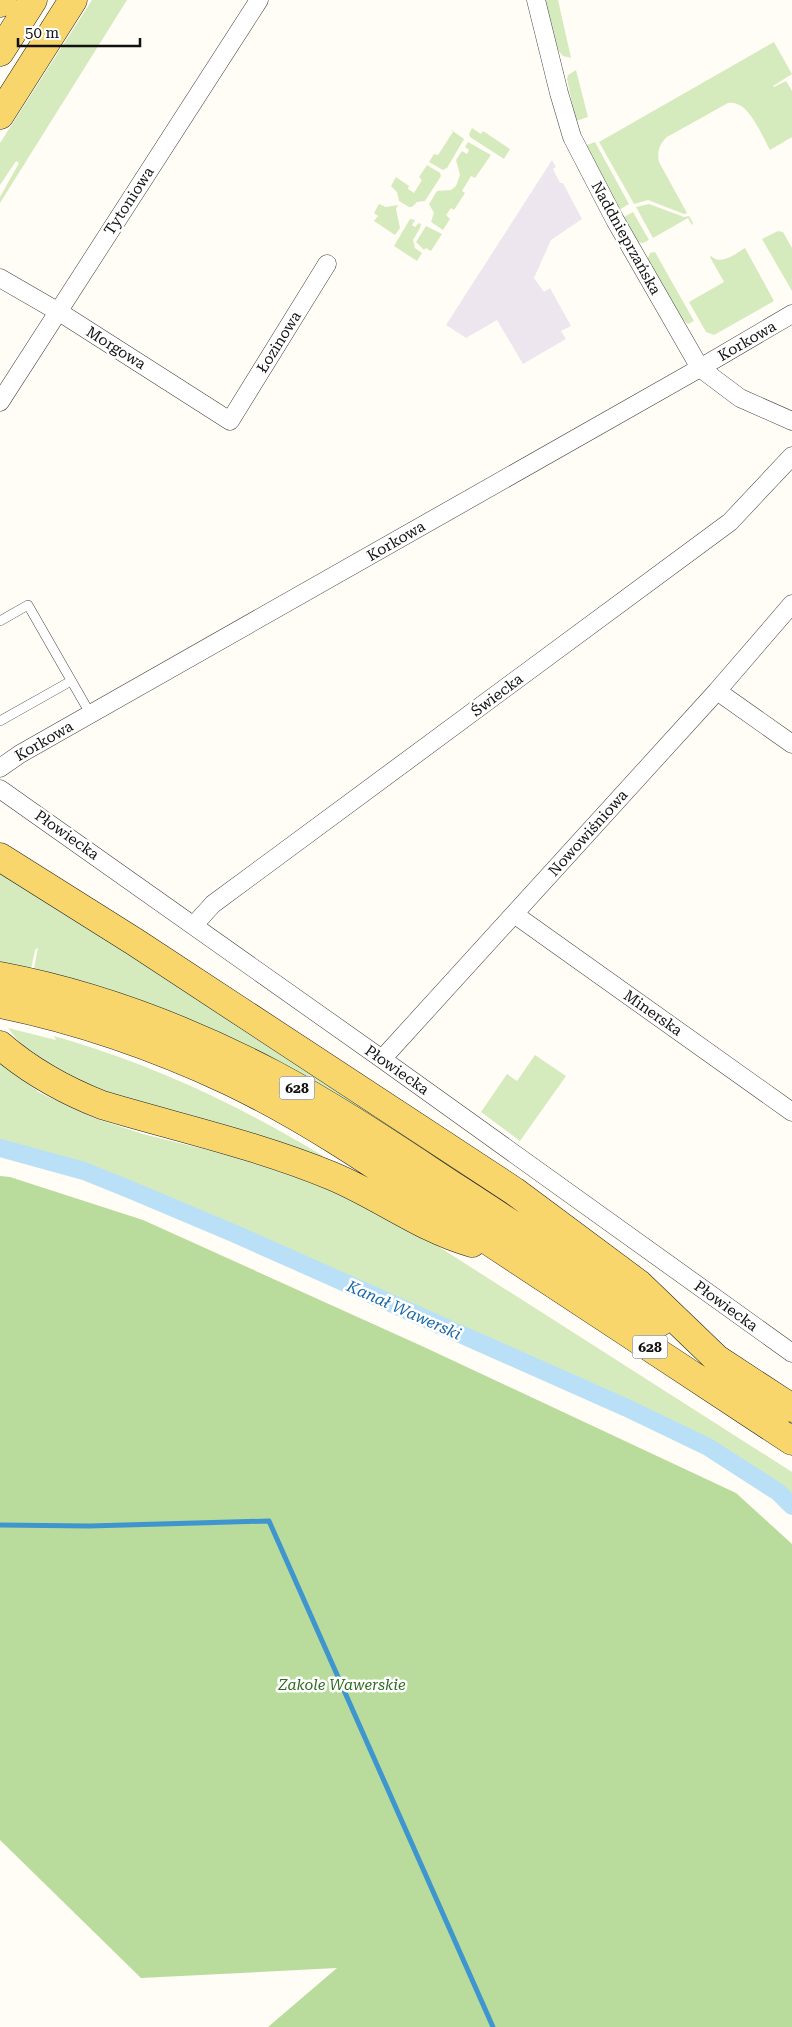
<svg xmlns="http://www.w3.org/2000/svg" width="792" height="2027" font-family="'Roboto Serif',serif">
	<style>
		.industrial { fill: #eee6ef }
		.green { fill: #d5ebbd }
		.forest { fill: #b9dc9c }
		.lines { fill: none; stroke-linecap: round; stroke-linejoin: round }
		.stream { stroke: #3f96cf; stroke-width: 5 }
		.canal { stroke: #b9e0f7; stroke-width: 18 }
		.lane-casing { stroke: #444; stroke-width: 10 }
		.street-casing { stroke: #444; stroke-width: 19 }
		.primary-casing { stroke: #222; stroke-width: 29 }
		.lane { stroke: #fff; stroke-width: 9 }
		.street { stroke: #fff; stroke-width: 18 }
		.primary { stroke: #f9d66b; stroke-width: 28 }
		.labels { text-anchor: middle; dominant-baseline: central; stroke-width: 5; stroke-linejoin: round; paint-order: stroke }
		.shield { fill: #fff; stroke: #585858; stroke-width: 1 }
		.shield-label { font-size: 14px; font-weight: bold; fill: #111 }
		.street-label { font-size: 15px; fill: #111; stroke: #fff }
		.park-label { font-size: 15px; font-style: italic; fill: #2f6b1f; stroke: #fff }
		.water-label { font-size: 16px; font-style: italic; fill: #1768a6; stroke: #fff }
	</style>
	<rect width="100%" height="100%" fill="#fffdf5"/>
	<path class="industrial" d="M552,160L556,167L553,169L560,183H563L582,219L551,240L534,278L544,292L550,288L571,326L561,331L566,339L523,364L497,320L466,338L446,325Z"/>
	<path class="green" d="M92,0H127L0,203V197L19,163L16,161L0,185V143Z
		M545,0H558L571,58L563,56L558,50Z
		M774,42L792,74L773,86L774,87L786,81L792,91V137L770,150C761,134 748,99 728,103L667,137C659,144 657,152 659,162L687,213L684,214L648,200L634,204L599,142Z
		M576,70L588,117L576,121L567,79L568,75Z
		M472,128L481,134L483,131L510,149L504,159L470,137L469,134Z
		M450,129L464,139L447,168L443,170L429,162L434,154L438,155L453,132Z
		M468,142L491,155L475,178L471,176L462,191L465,193L454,210L451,208L446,215L450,219L443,230L431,222L434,213L429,204L437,191L451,190L456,186L460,175L456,160L462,151L467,154L469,150L465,147Z
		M595,142L629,204L619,210L584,146Z
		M427,165L440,173L441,176L425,201L417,202L412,207H409L399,201L397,192L391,186L396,177L409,186L408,189L414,193L422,180L419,177Z
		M379,204L386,207L398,205L396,209L400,228L395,235L374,221L378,216L374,213Z
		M649,204L684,217L689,216L693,223L692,225L688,218L653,238L636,207Z
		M633,212L649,240L643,243L638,242L624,217Z
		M410,219L415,220L412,225L415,227L419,223L421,224L420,228L413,240L415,248L422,253L417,261L394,246Z
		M426,226L442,234L431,251L426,248L424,250L416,242Z
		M778,231L783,232L792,248V291L762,239Z
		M745,248L774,301L714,335L706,332L689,302L724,282L710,257L711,256C721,266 735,254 745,248Z
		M655,252L694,321L688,324L680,317L647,260L650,253Z
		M0,871L32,890L557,1234L34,969L38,948L35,950L31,969L0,963Z
		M8,1028L56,1040L54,1036L71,1041C161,1068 243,1108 323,1156L322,1159C281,1146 240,1134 198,1122C136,1104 47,1083 8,1028Z
		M535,1055L566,1076L520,1141L481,1112L507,1074L517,1081Z
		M0,1063L40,1093L94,1118L143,1134L260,1163L347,1194L411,1229L792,1472V1501C755,1465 699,1437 653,1414L172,1202L57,1157L0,1144Z"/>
	<path class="forest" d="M0,1176L10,1177L143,1220L424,1347L736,1493L792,1544V2027H268L337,1968L141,1978L0,1840Z"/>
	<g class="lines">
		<path class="stream" d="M0,1525L89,1526L269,1521L493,2027"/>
		<path class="canal" d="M0,1148L84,1171L131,1190L233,1233L627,1408L708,1447L778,1492L792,1506"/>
		<defs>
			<path id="lane" d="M0,621L28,605L91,715
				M0,721L71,681"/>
			<path id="street" d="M536,0L559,93L572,137L615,220L700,368L740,398L792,421
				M0,278L64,315L230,421L327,264
				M0,402L259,0
				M717,691L792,744
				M0,768L20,754L700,368L792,314
				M0,789L382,1059L792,1353
				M514,914L792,1112
				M194,925L213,904L730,522L792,456
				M382,1059L717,691L792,604"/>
			<path id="primary" d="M0,3L2,0
				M0,52L33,0
				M0,115L73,0
				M0,857L135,942L514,1191L639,1284L717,1359L792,1408
				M0,976C95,994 187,1029 273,1074C337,1108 397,1149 458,1189C526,1233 593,1278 660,1322
				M0,1004C79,1020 156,1047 229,1081C321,1125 405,1186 490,1242C591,1308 691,1375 792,1441
				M0,1045C31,1072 64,1090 102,1105C179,1128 257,1145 332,1176C380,1196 422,1229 472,1243"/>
		</defs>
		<use href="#lane" class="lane-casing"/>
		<use href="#street" class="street-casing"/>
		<use href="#primary" class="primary-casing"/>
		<use href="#lane" class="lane"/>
		<use href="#street" class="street"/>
		<use href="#primary" class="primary"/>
	</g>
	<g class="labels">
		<g class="shield">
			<rect x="279.5" y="1076.5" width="35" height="23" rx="4"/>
			<rect x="632.5" y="1335.5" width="35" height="23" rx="4"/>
		</g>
		<g class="shield-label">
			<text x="297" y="1088">628</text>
			<text x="650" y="1347">628</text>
		</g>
		<g class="street-label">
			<text transform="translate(129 201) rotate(-57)">Tytoniowa</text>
			<text transform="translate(626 238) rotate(61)">Naddnieprzańska</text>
			<text transform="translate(747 341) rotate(-30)">Korkowa</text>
			<text transform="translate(279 342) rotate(-58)">Łozinowa</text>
			<text transform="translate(116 348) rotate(32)">Morgowa</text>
			<text transform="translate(396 541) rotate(-30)">Korkowa</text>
			<text transform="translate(497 695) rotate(-37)">Świecka</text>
			<text transform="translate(44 741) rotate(-30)">Korkowa</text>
			<text transform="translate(588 833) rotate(-48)">Nowowiśniowa</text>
			<text transform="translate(67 835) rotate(35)">Płowiecka</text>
			<text transform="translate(653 1013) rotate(35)">Minerska</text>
			<text transform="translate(397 1070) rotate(35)">Płowiecka</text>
			<text transform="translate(726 1306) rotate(36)">Płowiecka</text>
		</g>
		<g class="park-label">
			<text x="342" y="1685">Zakole Wawerskie</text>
		</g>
		<g class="water-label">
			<text transform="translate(404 1310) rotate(24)">Kanał Wawerski</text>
		</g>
	</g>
	<path d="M18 38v8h122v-8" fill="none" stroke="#111111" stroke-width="2.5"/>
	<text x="25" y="38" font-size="15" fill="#111111" stroke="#ffffff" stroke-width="4" paint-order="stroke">50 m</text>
</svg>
